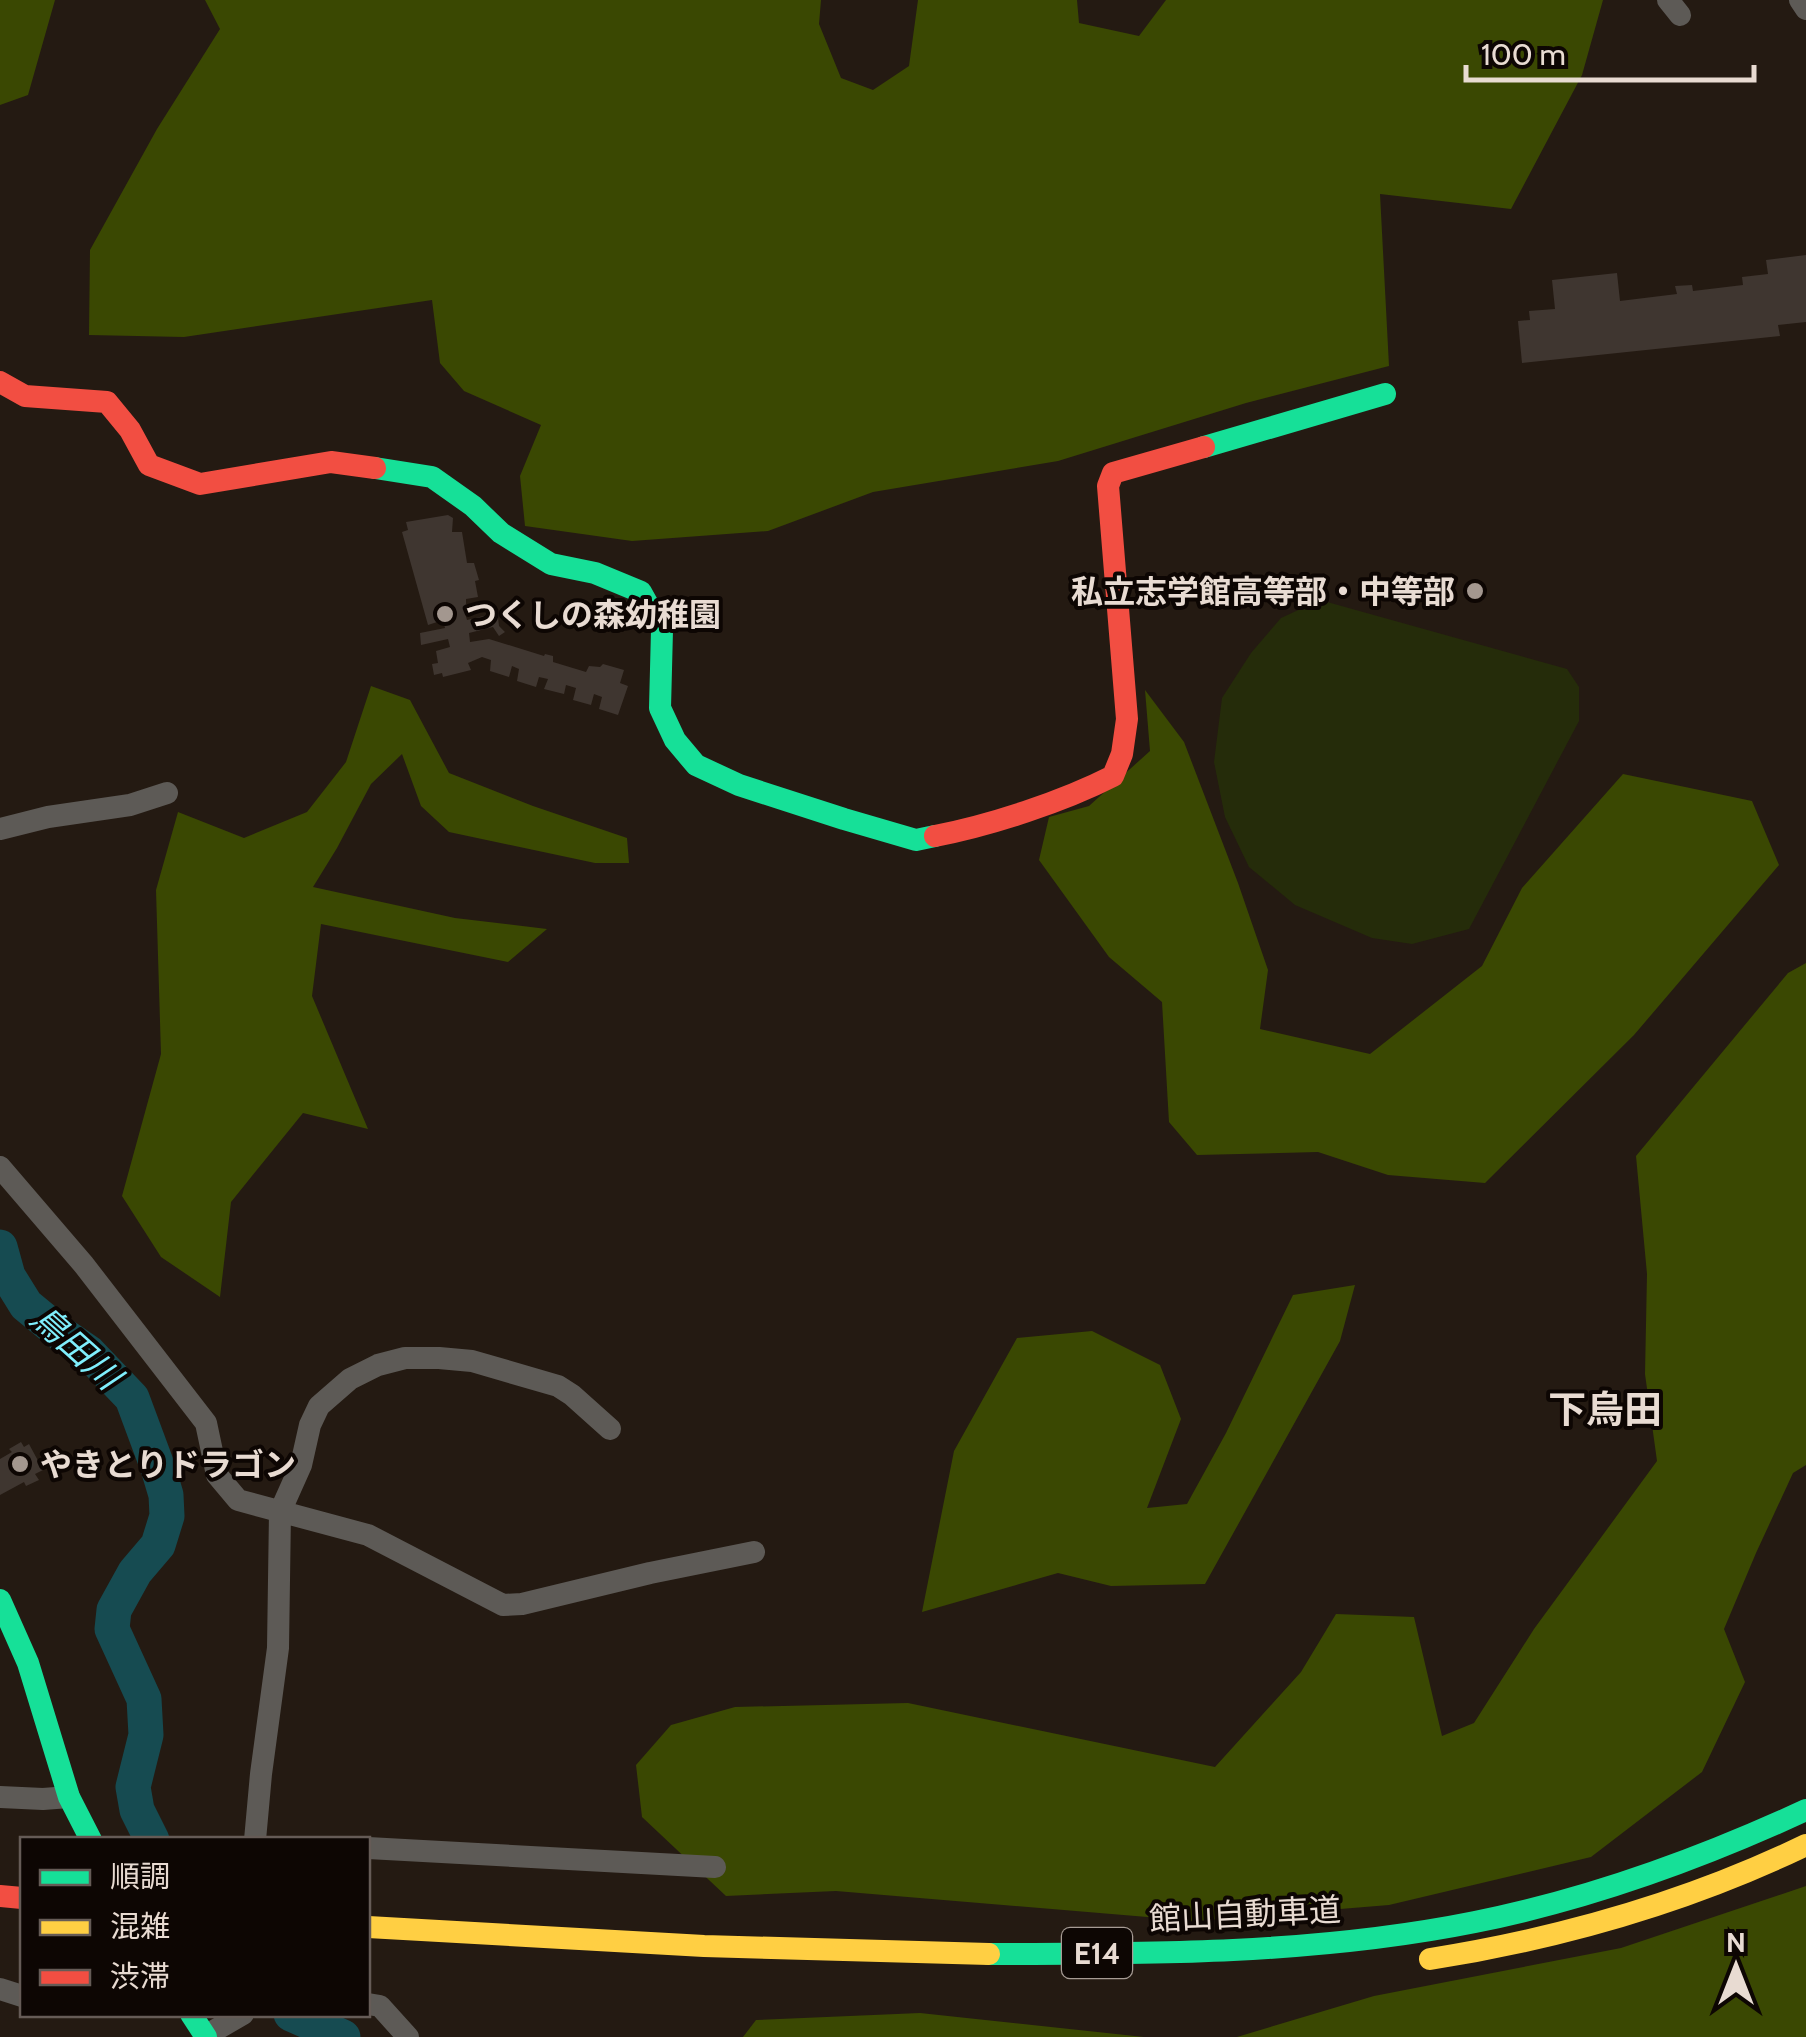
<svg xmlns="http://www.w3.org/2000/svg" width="1806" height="2037" font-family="Cabin,'Noto Sans JP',sans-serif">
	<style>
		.green { fill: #252c0a }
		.forest { fill: #3a4802 }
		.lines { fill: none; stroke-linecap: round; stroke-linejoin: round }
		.river { stroke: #164b51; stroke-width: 35 }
		.building { fill: #3f3630 }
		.street { stroke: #5d5a56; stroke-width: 22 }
		.fast { stroke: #16e098; stroke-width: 22 }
		.slow { stroke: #ffcf43; stroke-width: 22 }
		.jam { stroke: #f24e42; stroke-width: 22 }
		.poi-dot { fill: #a3978f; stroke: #0d0603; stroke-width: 4 }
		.labels { text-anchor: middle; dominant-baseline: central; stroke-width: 8; stroke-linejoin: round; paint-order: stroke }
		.shield { fill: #0d0603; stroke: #a69b94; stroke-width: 2.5 }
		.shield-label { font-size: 30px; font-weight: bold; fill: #e8dbd2 }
		.poi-label { font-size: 32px; font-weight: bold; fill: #e8dbd2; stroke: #0d0603; text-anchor: start }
		.street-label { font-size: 32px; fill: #e8dbd2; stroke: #0d0603 }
		.water-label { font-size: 35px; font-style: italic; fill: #7feefc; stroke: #0d0603 }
		.quarter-label { font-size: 38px; font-weight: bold; fill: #e8dbd2; stroke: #0d0603 }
	</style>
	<rect width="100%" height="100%" fill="#241a12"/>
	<path class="green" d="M1320,600L1567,669L1579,687V721L1469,929L1412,944L1372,938L1295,905L1249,867L1225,817L1214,762L1222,698L1251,653L1281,618Z"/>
	<path class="forest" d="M0,0H55L28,95L0,105Z
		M205,0H821L819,24L841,78L873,90L909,66L918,0H1077L1079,23L1139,36L1166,0H1603L1582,75L1511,209L1380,194L1389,366L1246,403L1058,461L873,492L768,531L632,541L525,526L520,476L541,425L464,391L440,363L432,300L184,337L89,335L90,250L157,129L220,29Z
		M371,686L410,700L449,773L533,806L627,838L629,863H595L449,832L421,806L402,754L371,784L337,848L313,887L455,918L547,929L508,962L321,924L312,996L368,1129L303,1113L231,1202L220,1297L161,1257L122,1196L161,1054L156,890L178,812L244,838L307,812L346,762Z
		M1145,690L1184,742L1238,883L1268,970L1260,1029L1370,1054L1482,966L1522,888L1623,774L1752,801L1779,865L1634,1035L1485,1183L1388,1175L1318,1152L1197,1155L1169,1122L1162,1002L1109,957L1039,860L1049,817L1089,806L1150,751Z
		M1806,963V1465L1793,1473L1756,1553L1724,1629L1745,1682L1702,1772L1591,1857L1389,1905L1195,1921L836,1891L726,1896L642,1817L636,1765L671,1725L735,1707L908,1703L1215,1767L1301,1672L1336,1614L1414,1617L1442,1736L1474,1723L1534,1629L1657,1461L1645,1374L1647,1274L1636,1156L1788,973Z
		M1355,1285L1340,1341L1205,1584L1111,1586L1058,1573L922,1612L954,1451L1017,1338L1092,1331L1160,1365L1181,1419L1147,1508L1187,1504L1226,1433L1293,1295Z
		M1806,1886V2037H1237L1374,1996L1621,1948Z
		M920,2013L1144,2037H743L756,2020Z"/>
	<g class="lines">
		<path class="river" d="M0,1247L8,1276L26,1305L60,1333L89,1353L132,1398L158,1468L166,1495L167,1516L158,1545L135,1572L114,1610L112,1629L144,1699L146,1735L133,1787L137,1810L152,1840
			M291,2014L343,2037"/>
	</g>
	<path class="building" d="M1806,255V322L1778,325L1780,336L1522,363L1518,321L1530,320L1529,311L1555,309L1552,280L1617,273L1620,301L1677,294L1675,286L1692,285L1693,291L1743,285L1742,277L1768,274L1766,260Z
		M448,515L453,518L452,532H462L467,563H474L479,580L475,581L478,597L466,599V604H471V611L465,613L467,620L488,615L489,609H497L499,626L505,632L499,636L493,627L469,633L470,642L489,639L544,656L545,654L553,656V662L586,672L589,666L600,667L603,664L624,670L620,683L628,686L618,715L599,709L602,697L594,694L591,705L573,700L576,688L566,685L564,694L544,689L548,679L539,677L536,687L517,681L519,669L512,666L509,677L490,671L491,660L482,657L468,663L471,670L443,677L442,673L434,675L432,664L438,663L436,651L450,647L448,639L421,645L420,633L445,628L443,620L428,625L402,532L408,530L406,522Z
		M21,1442L24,1447L29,1444L43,1470L35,1474L39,1480L26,1486L24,1482L0,1495V1459L12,1452L9,1449Z"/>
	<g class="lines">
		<path class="street" d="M1668,0L1680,15
			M1800,0L1806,9
			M0,829L48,817L130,805L167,793
			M0,1167L84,1265L206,1423L217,1475L238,1500L368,1535L503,1605L522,1604L650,1573L754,1552
			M0,1797L43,1799L69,1797
			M255,1840L261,1774L278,1648L280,1512L301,1465L310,1425L319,1406L350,1379L378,1365L405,1358H439L472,1361L558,1386L572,1395L610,1429
			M368,1848L715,1867
			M0,1989L22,1996
			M368,2004L380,2006L408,2037
			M205,2036L243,2014"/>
		<path class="fast" d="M1204,447L1385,394
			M375,468L432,477L473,506L501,533L551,564L595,573L641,592L662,630L660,708L675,740L696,765L739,785L844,819L916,840L935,836
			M0,1600L28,1663L69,1797L91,1840
			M989,1954C1151,1954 1316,1954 1475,1922C1590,1899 1700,1859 1806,1810
			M191,2014L206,2037"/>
		<path class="slow" d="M368,1927L704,1946L989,1954
			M1430,1959C1562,1938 1686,1903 1806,1845"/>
		<path class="jam" d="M0,382L25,396L107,402L130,430L149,465L200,484L331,462L375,468
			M935,836C991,825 1062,802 1113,776L1122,754L1127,719L1108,486L1113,473L1204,447
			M0,1896L22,1898"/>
	</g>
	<g class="poi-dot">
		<circle cx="1475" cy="591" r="10"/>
		<circle cx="445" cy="614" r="10"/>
		<circle cx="20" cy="1464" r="10"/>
	</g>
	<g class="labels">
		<rect class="shield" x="1062" y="1928" width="70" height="50" rx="8"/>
		<g class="shield-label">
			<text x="1097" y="1953">E14</text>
		</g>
		<g class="poi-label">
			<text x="1455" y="591" text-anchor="end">私立志学館高等部・中等部</text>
			<text x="465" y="614">つくしの森幼稚園</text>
			<text x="40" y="1464">やきとりドラゴン</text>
		</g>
		<g class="street-label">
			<text transform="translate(1245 1914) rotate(-3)">館山自動車道</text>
		</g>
		<g class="water-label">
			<text transform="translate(76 1347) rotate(42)">鳥田川</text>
		</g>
		<g class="quarter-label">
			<text x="1605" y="1409">下烏田</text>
		</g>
	</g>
	<rect x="20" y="1837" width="350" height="180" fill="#0d0603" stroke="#655b56" stroke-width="2.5"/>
	<rect x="40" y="1870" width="50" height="15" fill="#16e098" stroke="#655b56" stroke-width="2.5"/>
	<text x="110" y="1887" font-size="30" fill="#e8dbd2">順調</text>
	<rect x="40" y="1920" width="50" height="15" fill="#ffcf43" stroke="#655b56" stroke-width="2.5"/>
	<text x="110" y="1937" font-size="30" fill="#e8dbd2">混雑</text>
	<rect x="40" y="1970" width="50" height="15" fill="#f24e42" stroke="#655b56" stroke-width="2.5"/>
	<text x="110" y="1987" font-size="30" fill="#e8dbd2">渋滞</text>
	<g transform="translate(1736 1967)" stroke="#0d0603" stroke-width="8" paint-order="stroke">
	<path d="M0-8L18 38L0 25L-18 38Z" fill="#e8dbd2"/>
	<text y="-15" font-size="28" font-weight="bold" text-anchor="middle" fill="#e8dbd2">N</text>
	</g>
	<path d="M1466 65v15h288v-15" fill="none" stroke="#e8dbd2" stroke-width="5"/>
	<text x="1481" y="65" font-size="30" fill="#e8dbd2" stroke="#0d0603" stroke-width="8" paint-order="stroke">100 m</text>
</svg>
